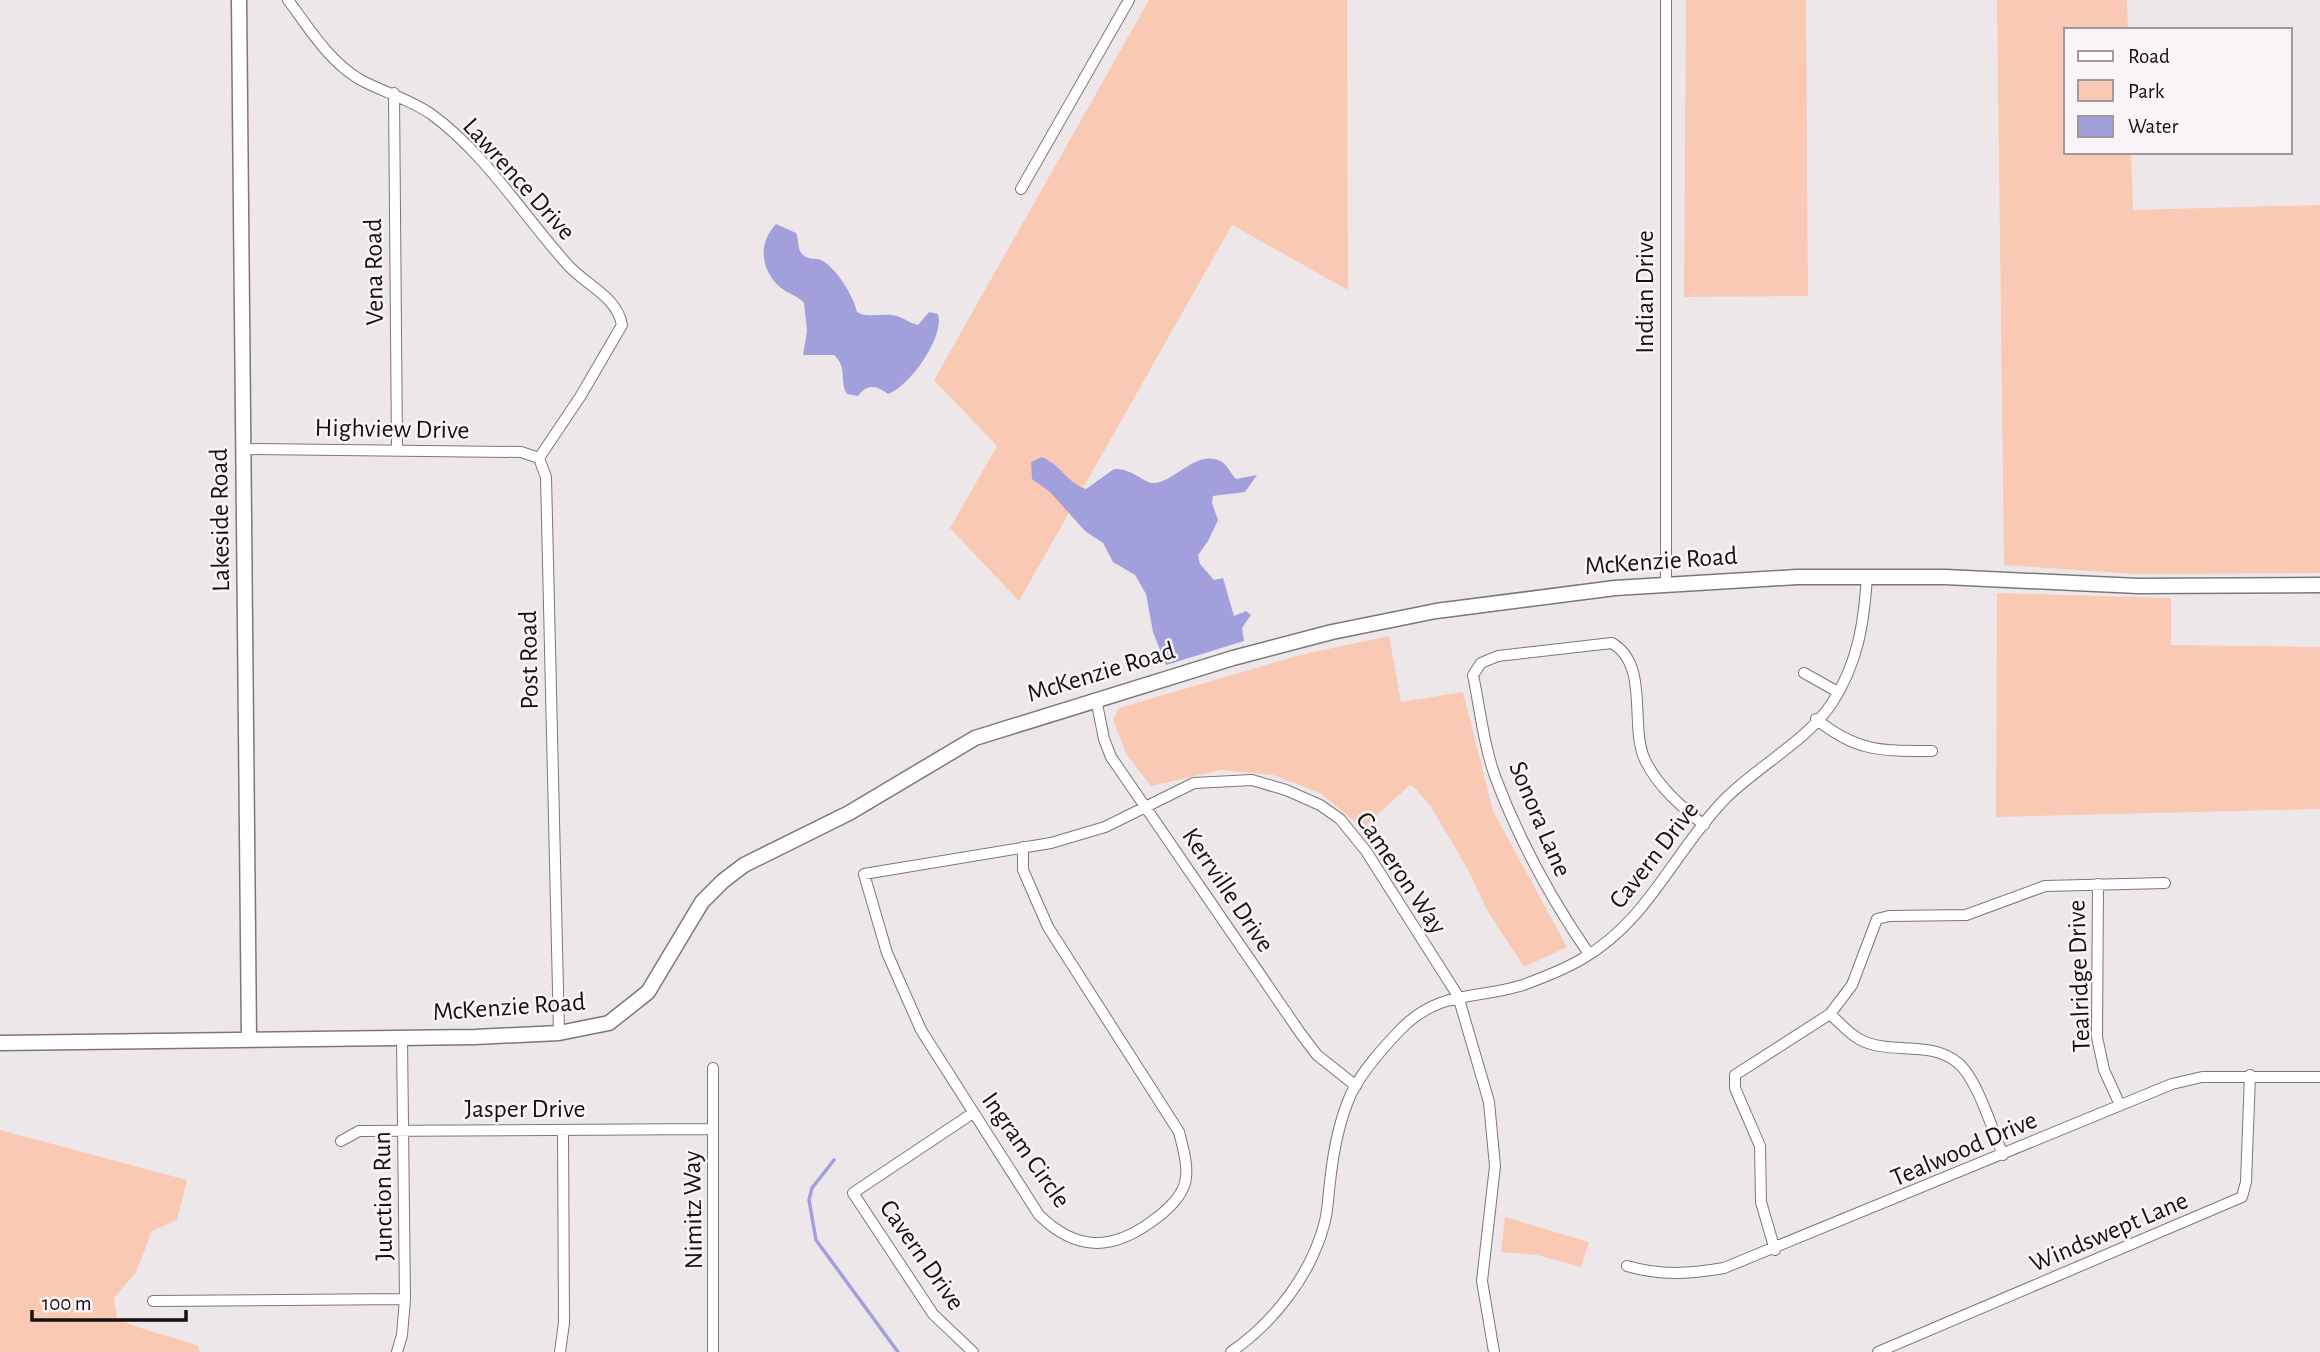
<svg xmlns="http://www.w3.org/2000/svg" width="2320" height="1352" font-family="'Alegreya Sans',sans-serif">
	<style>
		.green { fill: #fac9b4 }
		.water { fill: #a1a0dd }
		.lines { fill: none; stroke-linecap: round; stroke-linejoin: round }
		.stream { stroke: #a1a0dd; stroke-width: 3.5 }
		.street-casing { stroke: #7d777a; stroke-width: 12 }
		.secondary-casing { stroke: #7d777a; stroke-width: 17 }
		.street { stroke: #fff; stroke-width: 10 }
		.secondary { stroke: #fff; stroke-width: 14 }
		.labels { text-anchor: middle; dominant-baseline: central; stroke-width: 5; stroke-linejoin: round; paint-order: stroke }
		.street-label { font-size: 26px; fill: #141213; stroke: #faf4f7 }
	</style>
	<rect width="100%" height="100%" fill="#ede7ea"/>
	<path class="green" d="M1149,0H1347L1348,290L1232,225L1019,601L950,528L997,446L934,380Z
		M1686,0H1806L1808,296L1684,297Z
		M1997,0H2127L2128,30H2066V152H2131L2133,210L2320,205V573L2137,574L2004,565Z
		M1997,593L2171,598V645L2320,647V809L1996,817Z
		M1389,636L1401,702L1463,692L1493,811L1567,947L1524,967L1487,910L1467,868L1431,807L1413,786L1410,785L1363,828L1320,793L1273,775L1221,770L1151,786L1127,755L1113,720L1119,708L1300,655Z
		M0,1130L187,1180L177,1220L152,1231L136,1272L114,1298L117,1318C143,1332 171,1335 198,1346L200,1352H0Z
		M1505,1217L1589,1242L1581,1267L1537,1255L1501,1252Z"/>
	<path class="water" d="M776,224L796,233C799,240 797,248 802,254C809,261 816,257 823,261C838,271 853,295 857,312C869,319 884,312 897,316C904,318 909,323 918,325L929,312L938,314C945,337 909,387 888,394C877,386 868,383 858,396L847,394C839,381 848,368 834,355H803L807,331L804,303C798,296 789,294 781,288C761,271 757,244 776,224Z
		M1042,457C1061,465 1067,483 1086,489L1114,469C1133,468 1144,484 1155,483C1176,481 1198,448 1222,462C1228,466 1231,474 1236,479L1257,475L1245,492L1213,496L1212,503L1218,520L1208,541L1198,555L1200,564L1214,580L1223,578L1234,616L1246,611L1251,615L1242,628L1244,641L1166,665L1153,632L1146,594L1135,575L1113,562L1103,543L1085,531L1050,492L1032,479L1031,462Z"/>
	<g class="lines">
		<path class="stream" d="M834,1160L812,1188L809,1200L816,1240L898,1352"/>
		<defs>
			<path id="street" d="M288,0C309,28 328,60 359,79C382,92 408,98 431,114C486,154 522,214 567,264C585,285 617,296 622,325L580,397L539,458L546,477L559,1033
				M394,93L397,450
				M1021,189L1129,0
				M243,449L521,452L539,458
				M1666,584V0
				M1804,673L1838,692
				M1096,699L1104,739L1111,757L1301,1034L1317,1055L1356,1086
				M1816,719C1857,752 1881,751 1932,751
				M1023,847V870L1048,927L1179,1132C1183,1148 1190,1170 1184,1186C1179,1200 1163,1214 1151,1222C1111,1251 1076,1251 1039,1215L921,1030L887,953L864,874L1051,843L1105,827L1194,783L1252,780L1286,790L1320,805L1340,819L1366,851L1458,996L1489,1102L1495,1166L1482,1281L1494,1352
				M2098,884L2097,1037L2104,1070L2120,1105
				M1589,954C1551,899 1520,842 1496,779C1484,747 1480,709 1473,675L1481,663L1498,656L1612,643C1650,665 1629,726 1645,760C1658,787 1682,807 1704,825
				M1830,1014C1839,1022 1848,1033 1859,1039C1889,1056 1929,1039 1958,1063C1977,1078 1993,1132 2003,1155
				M713,1068V1352
				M341,1141L359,1131L713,1129
				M1775,1250L1761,1202L1760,1146L1735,1088V1075L1830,1014L1852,985L1877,919L1889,916L1966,915L2045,886L2165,883
				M1627,1266C1661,1276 1689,1274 1724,1268L2172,1084L2202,1077H2320
				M153,1301L405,1299
				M397,1352L402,1335L405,1299L402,1038
				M560,1352L564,1323L563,1130
				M973,1352L933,1314L853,1193L973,1113
				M1231,1352C1274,1322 1310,1276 1324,1225C1328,1212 1328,1196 1330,1182C1333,1153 1339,1121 1351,1094C1362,1071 1383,1048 1400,1030C1440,989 1476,1000 1523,985C1542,978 1565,969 1582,959C1649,920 1673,853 1724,800C1755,768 1808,740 1832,703C1858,663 1864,623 1867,576
				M1878,1352L2242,1197L2246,1182L2250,1075"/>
			<path id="secondary" d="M239,0L249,1040
				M0,1043L475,1037L559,1033L609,1023L648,992L702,902L723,881L744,865L849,813L975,738L1233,658L1332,632L1436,611L1615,588L1797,577H1945L2138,586L2320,585"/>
		</defs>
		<use href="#street" class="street-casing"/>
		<use href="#secondary" class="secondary-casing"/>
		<use href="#street" class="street"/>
		<use href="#secondary" class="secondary"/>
	</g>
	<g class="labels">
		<g class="street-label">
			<text transform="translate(519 179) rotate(48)">Lawrence Drive</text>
			<text transform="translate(374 272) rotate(-91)">Vena Road</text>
			<text transform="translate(1645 292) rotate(-90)">Indian Drive</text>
			<text transform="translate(392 429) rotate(1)">Highview Drive</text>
			<text transform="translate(220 520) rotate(-91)">Lakeside Road</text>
			<text transform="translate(1661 561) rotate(-4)">McKenzie Road</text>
			<text transform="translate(529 660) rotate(-91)">Post Road</text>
			<text transform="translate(1101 672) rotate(-17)">McKenzie Road</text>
			<text transform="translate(1540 819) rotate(67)">Sonora Lane</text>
			<text transform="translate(1654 855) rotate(-52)">Cavern Drive</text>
			<text transform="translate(1401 873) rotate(56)">Cameron Way</text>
			<text transform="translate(1228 890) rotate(56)">Kerrville Drive</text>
			<text transform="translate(2079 976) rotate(-92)">Tealridge Drive</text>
			<text transform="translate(509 1007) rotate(-4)">McKenzie Road</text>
			<text x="525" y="1109">Jasper Drive</text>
			<text transform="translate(1964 1149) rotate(-23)">Tealwood Drive</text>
			<text transform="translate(1026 1150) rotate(55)">Ingram Circle</text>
			<text transform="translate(383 1196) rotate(-91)">Junction Run</text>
			<text transform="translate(693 1210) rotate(-91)">Nimitz Way</text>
			<text transform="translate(2109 1232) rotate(-23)">Windswept Lane</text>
			<text transform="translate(922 1255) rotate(55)">Cavern Drive</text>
		</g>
	</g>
	<rect x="2064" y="28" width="228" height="126" fill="#faf4f7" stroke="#9e9a9c" stroke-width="2"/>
	<rect x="2078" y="51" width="35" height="10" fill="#ffffff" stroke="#9e9a9c" stroke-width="2"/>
	<text x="2128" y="63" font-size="21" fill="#141213">Road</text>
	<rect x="2078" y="80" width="35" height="21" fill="#fac9b4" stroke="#9e9a9c" stroke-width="2"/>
	<text x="2128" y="98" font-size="21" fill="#141213">Park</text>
	<rect x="2078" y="116" width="35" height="21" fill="#a1a0dd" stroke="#9e9a9c" stroke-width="2"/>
	<text x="2128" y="133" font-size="21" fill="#141213">Water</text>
	<path d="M32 1310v10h154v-10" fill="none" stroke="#141213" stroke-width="3.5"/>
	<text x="42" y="1310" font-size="21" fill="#141213" stroke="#faf4f7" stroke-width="5" paint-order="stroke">100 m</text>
</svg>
